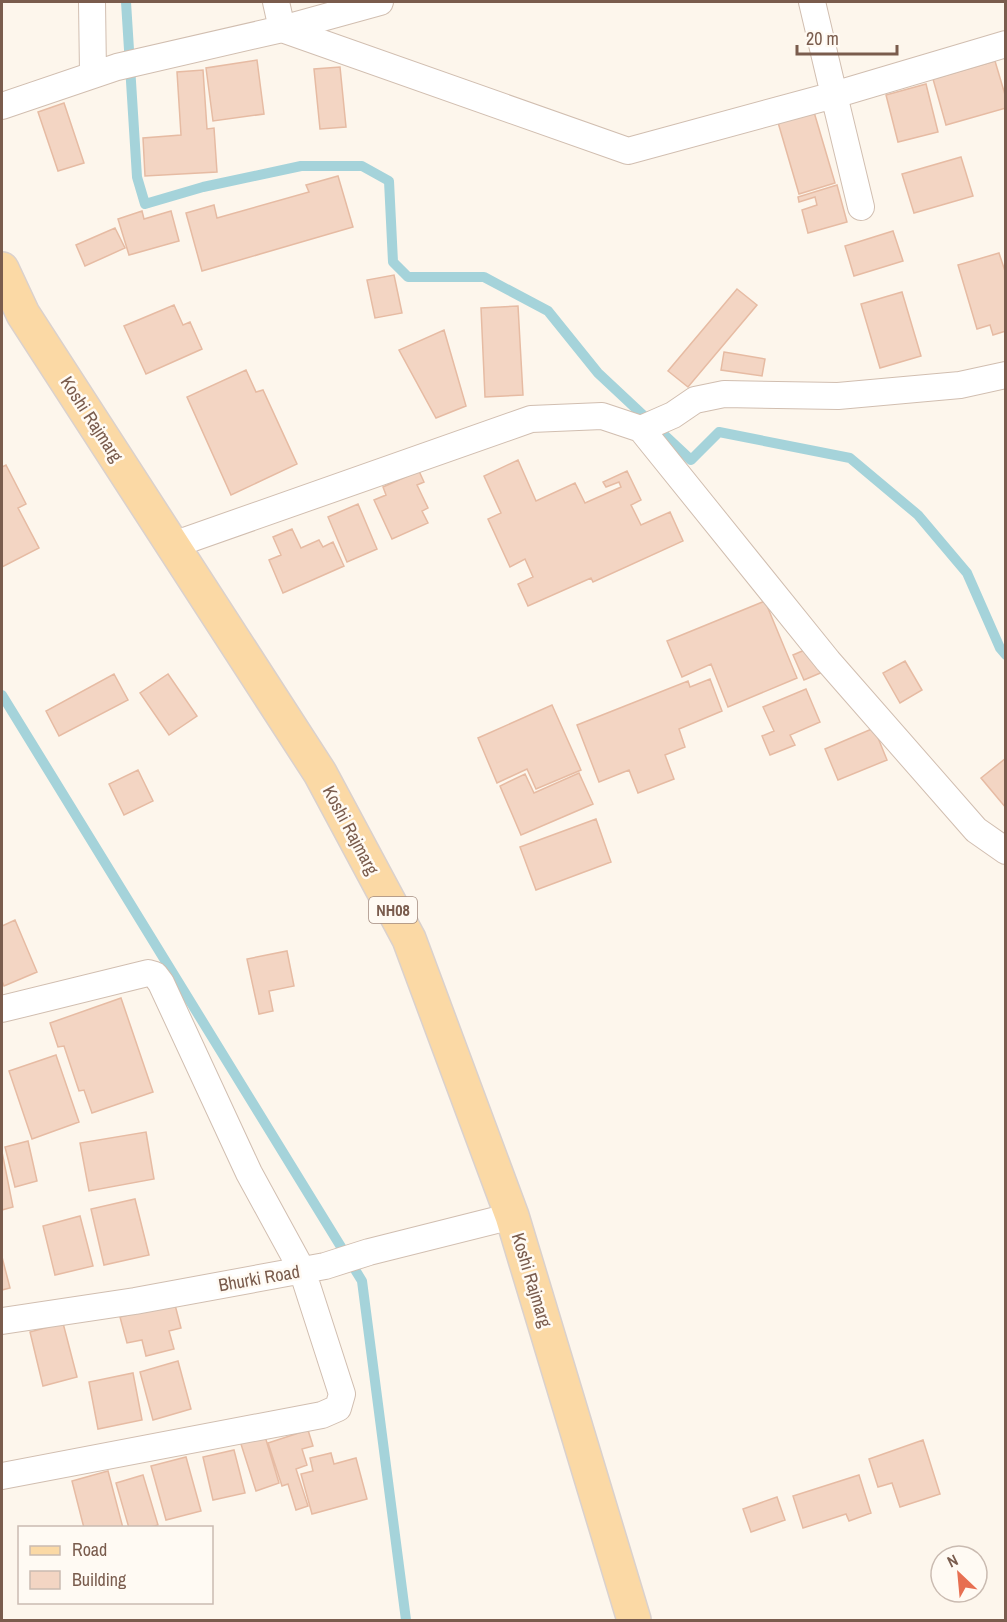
<svg xmlns="http://www.w3.org/2000/svg" width="1007" height="1622" font-family="'Archivo Narrow',sans-serif">
	<style>
		.lines { fill: none; stroke-linecap: round; stroke-linejoin: round }
		.stream { stroke: #a5d3da; stroke-width: 10 }
		.building { fill: #f3d5c3; stroke: #e6bba3; stroke-width: 1.5 }
		.street-casing { stroke: #d1beb0; stroke-width: 28 }
		.primary-casing { stroke: #dad1cd; stroke-width: 36 }
		.street { stroke: #fff; stroke-width: 26 }
		.primary { stroke: #fbd9a5; stroke-width: 33 }
		.labels { text-anchor: middle; dominant-baseline: central; stroke-width: 5; stroke-linejoin: round; paint-order: stroke }
		.shield { fill: #fffaf3; stroke: #a28b7f; stroke-width: 1.5 }
		.shield-label { font-size: 16px; font-weight: bold; fill: #7a5c4d }
		.street-label { font-size: 18px; fill: #7a5c4d; stroke: #fffaf3 }
	</style>
	<rect width="100%" height="100%" fill="#fdf6ec"/>
	<g class="lines">
		<path class="stream" d="M126,2L137,177L145,204L203,187L301,166H362L389,181L393,262L408,277H484L548,311L598,373L691,460L719,432L850,458L918,515L967,573L1000,648L1006,655
			M2,695L362,1281L406,1620"/>
	</g>
	<path class="building" d="M257,60L264,114L213,121L206,68Z
		M995,61L1006,98V108L946,125L933,79Z
		M340,67L346,127L320,129L314,69Z
		M203,70L207,129L214,128L217,172L145,176L143,138L181,135L177,72Z
		M926,84L938,132L898,142L886,95Z
		M64,103L84,163L58,171L38,112Z
		M814,112L835,183L799,194L777,119Z
		M961,157L973,196L914,213L902,174Z
		M338,176L353,227L202,271L186,213L214,205L217,218L309,192L306,185Z
		M837,185L847,222L808,233L802,210L817,205L815,197L799,202L798,197Z
		M142,211L144,219L171,211L179,241L129,255L118,219Z
		M115,228L125,248L85,266L76,245Z
		M893,231L903,261L854,276L845,246Z
		M999,253L1006,274V331L993,335L990,325L977,329L958,265Z
		M394,275L402,313L375,318L367,280Z
		M737,289L757,305L688,387L668,371Z
		M902,292L921,356L880,368L861,304Z
		M174,305L183,325L190,322L202,349L146,374L124,326Z
		M518,306L523,395L485,397L481,308Z
		M444,330L466,406L436,418L399,350Z
		M724,352L765,359L762,376L721,370Z
		M246,370L256,392L263,390L297,464L231,495L187,397Z
		M518,460L536,501L575,483L585,503L621,487L619,482L606,487L603,482L627,471L641,500L631,505L641,525L670,512L683,541L593,582L591,578L528,606L518,584L533,577L525,559L510,567L488,519L501,513L484,476Z
		M6,465L26,504L18,508L39,548L2,567V467Z
		M419,471L424,482L417,485L428,508L422,511L428,523L392,539L374,500L386,495L383,487Z
		M358,504L377,549L347,562L328,517Z
		M292,529L301,548L319,540L323,547L333,542L344,566L283,593L269,560L281,555L273,537Z
		M765,601L797,678L728,707L711,664L682,677L667,641Z
		M814,646L825,671L804,680L793,655Z
		M905,661L922,690L900,703L883,673Z
		M114,674L128,700L59,736L46,711Z
		M168,674L197,716L169,735L140,693Z
		M710,679L722,711L679,729L685,747L665,755L674,779L638,793L629,770L599,782L577,725L688,681L690,687Z
		M806,689L820,722L790,735L795,745L770,755L762,736L774,731L763,707Z
		M552,705L581,770L536,789L527,769L497,783L478,738Z
		M874,728L887,760L838,780L825,749Z
		M1006,758V808L981,778Z
		M138,770L153,801L124,815L109,784Z
		M579,773L593,804L521,835L500,786L525,774L534,793Z
		M596,819L611,862L536,890L520,847Z
		M15,920L37,972L4,986L2,981V926Z
		M287,951L294,986L269,991L273,1011L259,1014L247,959Z
		M121,998L153,1092L92,1113L84,1090L79,1091L64,1046L58,1047L50,1023Z
		M56,1055L79,1122L32,1139L9,1071Z
		M146,1132L154,1179L89,1191L80,1143Z
		M28,1141L37,1181L15,1187L5,1147Z
		M2,1152L13,1207L2,1210Z
		M135,1199L149,1255L104,1265L91,1209Z
		M80,1216L93,1266L55,1275L43,1226Z
		M2,1257L10,1288L2,1290Z
		M174,1301L181,1328L169,1331L174,1349L146,1356L142,1340L127,1343L120,1317L157,1308Z
		M63,1323L77,1377L43,1386L30,1332Z
		M178,1361L191,1409L153,1420L140,1372Z
		M133,1373L142,1420L98,1429L89,1382Z
		M308,1430L313,1446L302,1449L307,1465L296,1469L308,1506L296,1510L288,1484L282,1486L268,1443Z
		M264,1433L279,1483L256,1491L240,1441Z
		M923,1440L940,1494L900,1507L892,1483L878,1487L869,1459Z
		M234,1450L245,1493L213,1500L203,1457Z
		M331,1453L334,1464L356,1458L367,1499L312,1514L301,1474L313,1471L310,1458Z
		M186,1457L201,1511L166,1520L151,1466Z
		M108,1471L123,1528H84L72,1481Z
		M143,1475L158,1525L147,1528H129L116,1483Z
		M859,1475L871,1513L849,1521L846,1514L803,1528L793,1496Z
		M777,1497L785,1520L751,1532L743,1509Z"/>
	<g class="lines">
		<defs>
			<path id="street" d="M92,2L93,73
				M276,2L282,29L380,2
				M2,106L117,67L282,29L628,151L834,95L812,2
				M861,207L834,95L1006,44
				M641,429L673,415L695,400L724,394L838,396L960,385L1006,375
				M173,545L531,419L602,416L641,429L828,661L976,830L1006,851
				M2,1009L148,973L155,975L161,983L249,1173L302,1270L342,1394L338,1408L322,1415L2,1476
				M2,1321L135,1301L325,1266L369,1252L512,1216"/>
			<path id="primary" d="M2,269L23,314L320,773L409,939L512,1216L634,1620"/>
		</defs>
		<use href="#street" class="street-casing"/>
		<use href="#primary" class="primary-casing"/>
		<use href="#street" class="street"/>
		<use href="#primary" class="primary"/>
	</g>
	<g class="labels">
		<rect class="shield" x="369" y="897" width="48" height="26" rx="4.5"/>
		<g class="shield-label">
			<text x="393" y="910">NH08</text>
		</g>
		<g class="street-label">
			<text transform="translate(92 419) rotate(57)">Koshi Rajmarg</text>
			<text transform="translate(351 830) rotate(62)">Koshi Rajmarg</text>
			<text transform="translate(259 1278) rotate(-10)">Bhurki Road</text>
			<text transform="translate(532 1280) rotate(73)">Koshi Rajmarg</text>
		</g>
	</g>
	<rect width="1007" height="1622" fill="none" stroke="#7a5c4d" stroke-width="6"/>
	<rect x="18" y="1526" width="195" height="78" fill="#fffaf3" stroke="#cabbb1" stroke-width="1.5"/>
	<rect x="30" y="1546" width="30" height="9" fill="#fbd9a5" stroke="#cabbb1" stroke-width="1.5"/>
	<text x="72" y="1556" font-size="18" fill="#7a5c4d">Road</text>
	<rect x="30" y="1571" width="30" height="18" fill="#f3d5c3" stroke="#cabbb1" stroke-width="1.5"/>
	<text x="72" y="1586" font-size="18" fill="#7a5c4d">Building</text>
	<g transform="translate(959 1574) rotate(334)"><circle r="28" fill="#fffaf3" stroke="#cabbb1" stroke-width="1.5"/>
	<path d="M0-4.5L10 22L0 15L-10 22Z" fill="#e76f51"/>
	<text y="-9" font-size="16" font-weight="bold" text-anchor="middle" fill="#7a5c4d">N</text>
	</g>
	<path d="M797 45v9h100v-9" fill="none" stroke="#7a5c4d" stroke-width="3"/>
	<text x="806" y="45" font-size="18" fill="#7a5c4d" stroke="#fffaf3" stroke-width="4.5" paint-order="stroke">20 m</text>
</svg>
